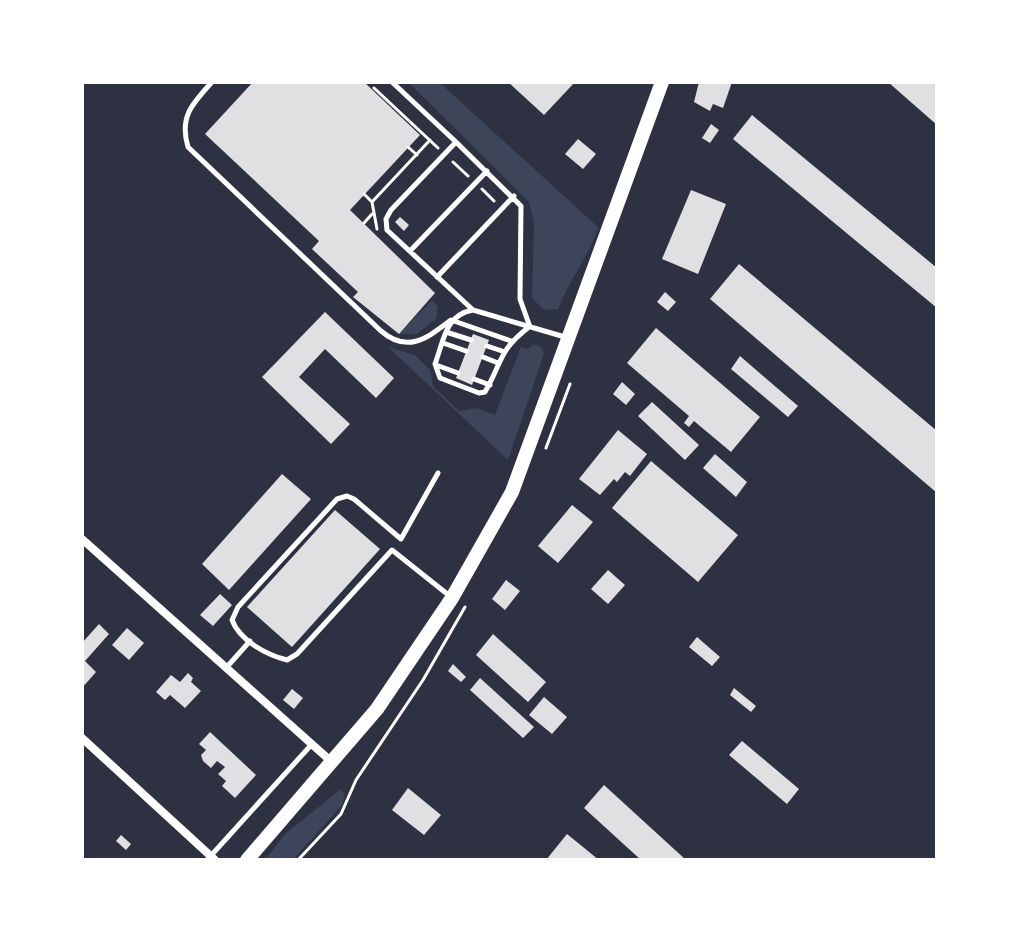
<svg xmlns="http://www.w3.org/2000/svg" width="1019" height="942" font-family="Literata,serif">
	<style>
		.green { fill: #3c4559 }
		.building { fill: #e0e0e3 }
		.lines { fill: none; stroke-linecap: round; stroke-linejoin: round }
		.path { stroke: #fff; stroke-width: 3 }
		.service { stroke: #fff; stroke-width: 5 }
		.minor { stroke: #fff; stroke-width: 8 }
		.secondary { stroke: #fff; stroke-width: 14 }
	</style>
	<rect width="100%" height="100%" fill="#2d3142"/>
	<path class="green" d="M408,82H439L599,228C587,258 570,280 558,309L544,310L532,298L534,222L529,202Z
		M432,300L438,307L436,319L417,334H399Z
		M533,344L541,347L544,354L508,460L388,347L415,355L430,370L433,386L459,411L476,408L495,415L521,347L528,349Z
		M341,789L345,795L342,805L293,860H265L285,834Z"/>
	<path class="building" d="M253,82H364L420,135L350,210L435,293L399,334L353,297L358,292L312,249L319,241L205,134Z
		M508,82H575L544,115Z
		M699,82H732L723,108L713,104L710,111L694,102Z
		M888,82H937V125Z
		M752,115L937,268V308L733,139Z
		M711,124L719,130L710,143L702,138Z
		M578,139L596,154L583,169L565,154Z
		M691,190L726,204L698,274L662,259Z
		M400,217L409,225L404,231L395,222Z
		M739,264L937,431V493L710,299Z
		M665,292L676,302L668,311L657,302Z
		M325,312L394,378L376,398L325,349L299,377L350,424L331,444L262,377Z
		M656,328L760,417L731,452L694,421L689,427L684,423L689,416L627,363Z
		M473,334L489,340L472,385L456,378Z
		M740,356L798,406L788,417L731,369Z
		M622,382L635,394L626,405L613,394Z
		M652,402L699,445L685,460L638,416Z
		M618,430L647,454L630,476L625,472L617,482L614,479L600,495L579,479Z
		M715,454L747,482L736,497L703,468Z
		M651,461L738,535L698,582L612,508Z
		M282,474L311,499L229,590L202,564Z
		M572,505L593,522L558,563L538,546Z
		M335,510L380,549L292,647L247,607Z
		M608,570L625,585L608,604L591,589Z
		M506,580L520,591L505,610L492,599Z
		M220,594L232,605L213,626L200,615Z
		M99,624L109,634L85,661L96,672L82,688V643Z
		M127,628L144,643L129,660L112,645Z
		M493,634L546,682L528,702L476,655Z
		M697,637L720,657L712,666L689,647Z
		M453,664L466,677L461,682L448,671Z
		M188,673L193,678L191,682L201,691L185,708L170,695L165,700L156,692L171,675L180,682Z
		M480,678L534,727L523,738L470,690Z
		M734,688L756,706L751,712L730,695Z
		M292,689L303,698L294,709L283,700Z
		M544,697L567,717L552,734L529,715Z
		M210,732L256,775L235,798L222,786L226,781L218,774L225,767L217,761L211,768L203,761L201,755L206,750L199,744Z
		M742,741L799,789L787,804L729,755Z
		M604,785L686,860H641L584,808Z
		M408,788L441,815L424,835L392,810Z
		M567,834L599,860H546Z
		M121,835L131,844L126,850L116,841Z"/>
	<g class="lines">
		<path class="path" d="M374,88L438,148
			M408,147L417,155
			M453,162L468,176
			M482,189L494,201
			M364,194L372,202L430,140
			M372,202L377,229
			M364,223L372,214
			M546,448L570,384
			M298,860L341,814L356,780L423,680L465,607"/>
		<path class="service" d="M212,82C192,104 179,117 188,147L381,331C408,354 427,338 451,320L511,341
			M392,82L456,142
			M410,251L487,171
			M437,277L514,196
			M473,310C445,315 444,340 435,364L440,378L479,393L485,392C503,361 498,351 529,327
			M530,327L520,299L521,206L456,142L391,210L386,219L387,230L473,310L565,337
			M446,332L471,340
			M443,343L466,351
			M487,346L502,351
			M483,357L498,363
			M436,365L458,373
			M474,379L490,385
			M438,473L401,539L354,499L347,496L337,499L238,607L232,620C240,641 267,655 287,660L297,654L392,550L451,597
			M226,668L250,641
			M207,860L312,744"/>
		<path class="minor" d="M82,539L333,763
			M82,738L215,860"/>
		<path class="secondary" d="M247,860L377,709L452,598L512,492L662,82"/>
	</g>
	<rect width="1019" height="942" fill="none" stroke="#ffffff" stroke-width="168"/>
</svg>
